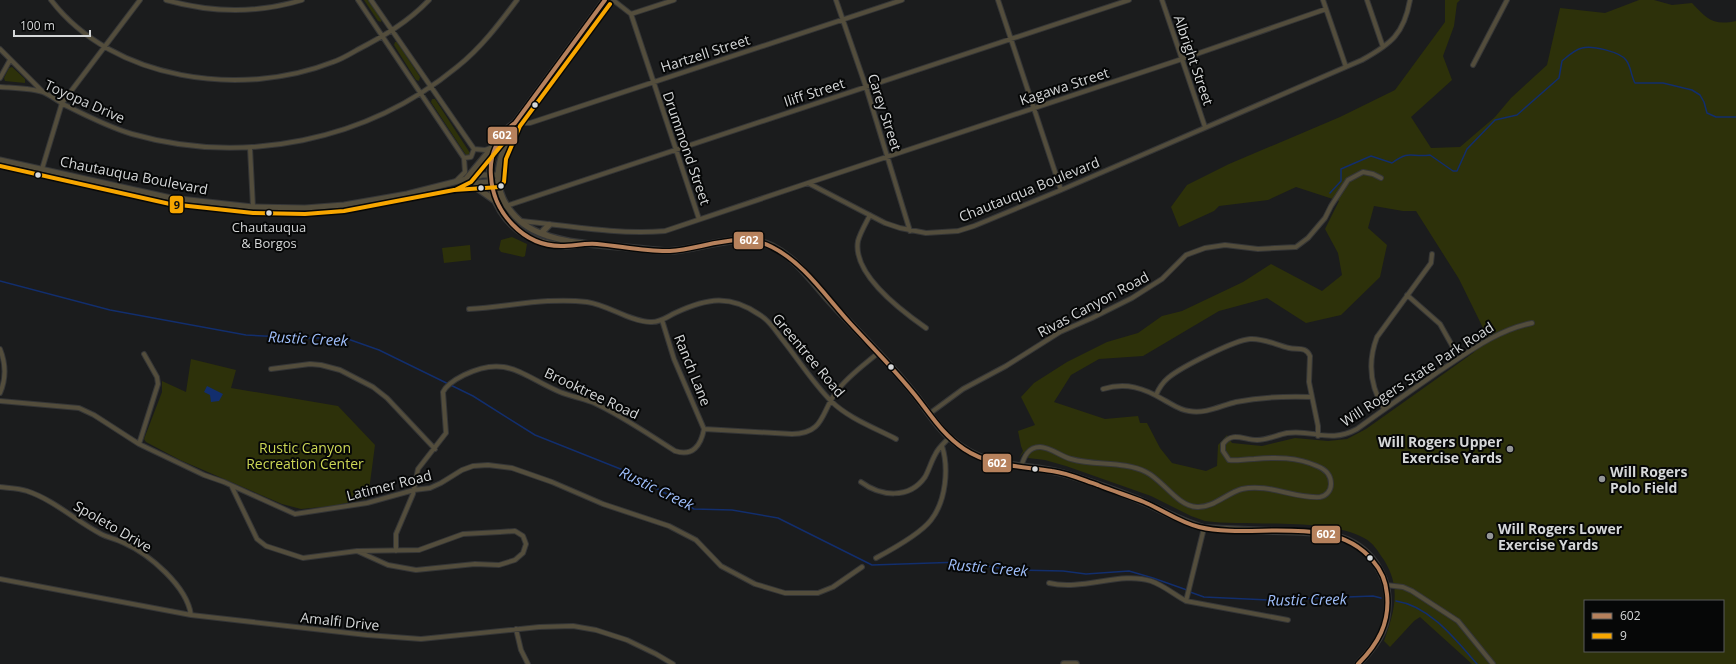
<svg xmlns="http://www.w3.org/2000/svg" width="1736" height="664" font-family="'Open Sans',sans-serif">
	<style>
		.green { fill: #2d310a; fill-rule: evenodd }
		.water { fill: #122e6d }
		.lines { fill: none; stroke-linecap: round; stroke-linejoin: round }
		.stream { stroke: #122e6d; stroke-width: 1.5 }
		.minor-casing { stroke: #353637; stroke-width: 6 }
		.tertiary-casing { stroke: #353637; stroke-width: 7 }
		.secondary-casing { stroke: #353637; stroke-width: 8 }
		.minor { stroke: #534d3c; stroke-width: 4 }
		.tertiary { stroke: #534d3c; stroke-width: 5 }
		.secondary { stroke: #564e3b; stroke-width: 5.5 }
		.bus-1-casing { stroke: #060707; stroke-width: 7 }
		.bus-2-casing { stroke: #060707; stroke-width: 7 }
		.bus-1 { stroke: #b6815c; stroke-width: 4 }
		.bus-2 { stroke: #f7a600; stroke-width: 4 }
		.bus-dot { fill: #d5d7d8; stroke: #060707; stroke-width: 1.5 }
		.poi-dot { fill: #949697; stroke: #060707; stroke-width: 1.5 }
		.labels { text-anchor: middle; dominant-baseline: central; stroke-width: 4; stroke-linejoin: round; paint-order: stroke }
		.bus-label { font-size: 13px; fill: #d5d7d8; stroke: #060707 }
		.street-label { font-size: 14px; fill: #d5d7d8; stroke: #060707 }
		.poi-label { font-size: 14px; font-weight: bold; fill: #d5d7d8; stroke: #060707; text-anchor: start }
		.park-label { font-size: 14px; fill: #ccd755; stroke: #060707 }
		.water-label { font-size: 15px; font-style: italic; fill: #a0bffb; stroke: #060707 }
		.line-badge { stroke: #060707; stroke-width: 1.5 }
		.badge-label { font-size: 11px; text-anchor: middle; font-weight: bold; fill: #fff }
		.pale-badge-label { font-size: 11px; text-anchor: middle; font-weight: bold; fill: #111 }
	</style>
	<rect width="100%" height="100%" fill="#1b1c1d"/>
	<path class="green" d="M364,0H369L382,19L381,22L378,21Z
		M1445,0H1460L1457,3L1454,26L1443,56L1452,80L1411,117L1431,148L1460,147L1495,117L1511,98L1547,65L1560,8L1605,13L1639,0H1654L1672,5L1692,3C1707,19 1713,26 1736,21V664H1472L1420,617L1414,621L1390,647L1384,641C1394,612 1402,589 1384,560C1378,552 1374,543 1364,538C1326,517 1249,527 1205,521L1191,516L1151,496L1066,466L1045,460L1028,458L1024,452L1019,458L1023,451L1021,446L1018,431L1035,425L1021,397L1034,383L1067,362L1107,342L1138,333L1162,316L1182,311L1243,282L1271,264L1322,291L1342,275L1338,253L1325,229L1339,201L1296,187L1268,200L1219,206L1214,211L1179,227L1171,207L1187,185L1229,164L1340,117L1395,90L1445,22ZM1374,206L1403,211H1416L1459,279L1486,334L1485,340L1473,353L1366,429L1347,439L1328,441L1295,438L1262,446L1232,443L1227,435L1218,445L1217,466L1206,471L1172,463L1160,448L1147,423H1140L1138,416L1105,419L1054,402L1071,375L1099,359L1143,356L1219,311L1267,298L1306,323L1341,315L1380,277L1387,245L1368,228ZM1585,601H1723V651H1585Z
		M395,42H397L420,77L419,81L416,80L394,45Z
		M12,67L25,79V83L5,81L4,78L9,68Z
		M432,99H435L470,153L469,156L466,155L431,102Z
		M512,237L527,244L525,256L523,257L501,252L499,249L501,240Z
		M470,245L471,260L444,263L442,248Z
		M191,359L236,370L231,388L338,406L375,445L368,498L333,506L301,509L282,504L180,460L146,442L144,439L162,392V381L186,392Z"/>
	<path class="water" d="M207,386L223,394L219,401L211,402L210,395L204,392Z"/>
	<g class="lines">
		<path class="stream" d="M1330,193L1341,181V169L1371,156L1392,163C1411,149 1410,158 1430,155L1453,171H1457L1467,149L1495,120L1517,115L1559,78L1562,61C1568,56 1574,50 1582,48C1592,45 1620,52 1626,60C1631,66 1631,76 1635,83H1663L1692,90L1700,95L1704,102L1707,113L1716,117H1736
			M0,281L110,310L246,335L303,338H345L379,350L473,396L535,435L623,470L694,509L732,510L778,518L872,565L962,562L1011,570L1063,571L1086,574L1129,571L1153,578L1187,590
			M1190,592L1204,597L1269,600L1373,596L1381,598
			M1396,601C1430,606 1456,640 1477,664"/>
		<defs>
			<path id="minor" d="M51,0C113,81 242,98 333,62C342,59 350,54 357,50C384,36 408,22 429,0
				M166,0C212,13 256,14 302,0
				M358,0L464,158L465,172L456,181
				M371,0L474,149L485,150L491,148
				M613,0L631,14L699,219
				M836,0L866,87L910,231
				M998,0L1061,190
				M1162,0L1205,127
				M1323,0L1346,67
				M1367,0L1383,47
				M631,14L674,0
				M0,49L43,92
				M1473,65L1507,0
				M0,78L10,60
				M0,87C12,88 34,88 45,93C51,96 57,100 63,104C85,115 108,127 132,134C244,166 367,141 457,67C481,48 499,24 517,0
				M515,123H530L902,0
				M250,148L253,207
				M464,158L471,157L474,149
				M42,169L62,103L140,0
				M808,183L1182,59L1326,9
				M506,206L1129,0
				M870,215C866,223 860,233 858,241C852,274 903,312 926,328
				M522,221C569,226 618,235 665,231L808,183L885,223L900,228L926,233L958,231L974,226L1061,190L1362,60C1391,44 1404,34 1410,0
				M1407,295L1440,324L1454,349
				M469,309C508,307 547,297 587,302C608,305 629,321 650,322C659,323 667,317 675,313C707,298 730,294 760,315C770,321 775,330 782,339C798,359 813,383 831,401C848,418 875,428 896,439
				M662,320L674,359L704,429
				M0,349C6,364 6,379 0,393
				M271,369L310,364L321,365L340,370L373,387L387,398L435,449
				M1103,389C1126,382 1144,388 1164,400C1172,404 1179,410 1189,411C1206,414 1220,406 1236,402C1261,397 1286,396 1312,397
				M1156,395C1159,388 1162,383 1168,378C1181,367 1235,340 1250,339C1264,338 1276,345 1289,348C1297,350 1306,346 1310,356L1309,382L1318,426V436
				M0,401L79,408L94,415L139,444L204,475L224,482L295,514L367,503L414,490L430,488L441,483L462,470L473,466L488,465L512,468L552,482L603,504L669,526L696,540L721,566L755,584L785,593H818L833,587L862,567
				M1384,409C1370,386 1367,363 1377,337L1431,263L1432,254
				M929,414L963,389L1006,366L1060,332L1092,318L1132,298L1162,279L1186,255L1205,248L1225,245L1258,249L1296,247L1308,238L1325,218L1331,206L1348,180L1363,172L1373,174L1381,178
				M139,444L158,384L157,377L144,354
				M1021,467C1024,457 1028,447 1040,447C1050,447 1062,457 1071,459C1095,466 1124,461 1146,472C1163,480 1177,506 1197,507C1213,508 1227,493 1242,489C1269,483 1294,499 1320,497C1326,496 1331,491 1331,484C1331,475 1325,469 1317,466C1297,457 1276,457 1254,459C1245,459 1237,461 1229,460L1223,451V444C1232,431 1244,440 1257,440C1267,440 1277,435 1287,433C1314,429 1329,444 1357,429C1383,410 1409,392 1435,374C1466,354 1496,330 1532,323
				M861,482C880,496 909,500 925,477C929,470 931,462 935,455C938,448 944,443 949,438
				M0,487C9,488 19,488 27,491C54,500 76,521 101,534C109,538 117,539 124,543C149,554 187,586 191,615
				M232,487L257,539L266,546L303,558L357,551L419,550L463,534L500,532L515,531L523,536L526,544L523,553L515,560L499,565L475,564L416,570L388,565L357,551
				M1204,528L1186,601L1288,620
				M396,551V534L413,494L418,469L446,433L443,392C447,384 456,379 464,375C507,354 522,376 560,392C570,396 581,398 592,402C621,415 648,434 675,451C693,457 701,445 704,429L792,434C825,434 821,411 837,391C848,376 864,365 878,353
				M876,558C891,550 921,533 931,520C946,501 949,468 942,446
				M0,579L191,615L367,635L421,639L539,627L573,626L596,630L627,640L656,654L673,664
				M1049,583C1083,591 1121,571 1151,581C1163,585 1175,595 1186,601
				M1386,585L1403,587L1412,591L1458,621L1493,664
				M516,629L521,650L528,664"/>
			<path id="tertiary" d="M0,160L171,198L253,207L305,208L344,205L407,194L482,175H498
				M466,184L498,181"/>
			<path id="secondary" d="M605,0L515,123C498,159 486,191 520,221C545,244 601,245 633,248C645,249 657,251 669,251C703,250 738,230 772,246C798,259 814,285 833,305C861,335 891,364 916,396C927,410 936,426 950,438C990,473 1024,461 1069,475C1094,483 1121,492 1146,503C1165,512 1183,522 1204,528C1227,529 1250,530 1273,531C1311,532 1352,529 1376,564C1381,572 1386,581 1387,591C1391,624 1380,642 1358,664
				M515,123C502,131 496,142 492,157C482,196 508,234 546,243C559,246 569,247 582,243
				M467,178L496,143
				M465,184L477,188L494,200
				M548,236L544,234L543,231L549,225
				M1064,664H1076"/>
		</defs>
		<use href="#minor" class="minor-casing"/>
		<use href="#tertiary" class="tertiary-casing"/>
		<use href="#secondary" class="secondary-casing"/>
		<use href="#minor" class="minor"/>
		<use href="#tertiary" class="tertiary"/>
		<use href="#secondary" class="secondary"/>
		<defs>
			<path id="bus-1" d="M605,0L515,123C498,135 489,155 491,176C493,212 523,246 561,246C574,246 583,243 597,244C620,246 648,252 670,251C703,249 740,230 772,247C804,263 826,297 850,323C872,347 895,370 915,395C931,415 942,434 964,449C991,467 1021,466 1052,471C1068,473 1083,480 1098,485C1113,491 1129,496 1144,502C1163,510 1179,522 1199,527C1253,540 1334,512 1373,561C1381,570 1386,582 1387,594C1390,623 1378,644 1358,664"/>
			<path id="bus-2" d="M0,166L170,204L253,213L305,214L344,211L454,190L500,187L504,182L506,159L520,126L610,4
				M455,190L471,182L509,136"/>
		</defs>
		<use href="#bus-1" class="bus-1-casing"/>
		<use href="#bus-2" class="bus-2-casing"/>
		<use href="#bus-1" class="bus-1"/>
		<use href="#bus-2" class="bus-2"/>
	</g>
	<g class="bus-dot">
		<circle cx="535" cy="105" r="3.5"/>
		<circle cx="38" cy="175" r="3.5"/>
		<circle cx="501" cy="186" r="3.5"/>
		<circle cx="481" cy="188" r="3.5"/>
		<circle cx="269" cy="213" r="3.5"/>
		<circle cx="891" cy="367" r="3.5"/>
		<circle cx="1035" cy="469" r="3.5"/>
		<circle cx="1370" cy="558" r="3.5"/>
	</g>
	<g class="poi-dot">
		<circle cx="1510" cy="449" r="4"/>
		<circle cx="1602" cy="479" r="4"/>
		<circle cx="1490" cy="536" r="4"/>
	</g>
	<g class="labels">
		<g class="bus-label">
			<text x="269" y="227">Chautauqua<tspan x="269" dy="16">&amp; Borgos</tspan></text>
		</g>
		<g class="street-label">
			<text transform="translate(705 53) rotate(-18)">Hartzell Street</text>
			<text transform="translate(1194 60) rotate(71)">Albright Street</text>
			<text transform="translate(1064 86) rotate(-18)">Kagawa Street</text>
			<text transform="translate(814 92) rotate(-18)">Iliff Street</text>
			<text transform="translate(85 101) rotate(24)">Toyopa Drive</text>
			<text transform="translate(885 112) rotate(72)">Carey Street</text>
			<text transform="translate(687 148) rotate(71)">Drummond Street</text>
			<text transform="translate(134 175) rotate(11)">Chautauqua Boulevard</text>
			<text transform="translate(1029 189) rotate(-22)">Chautauqua Boulevard</text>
			<text transform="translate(1093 304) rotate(-28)">Rivas Canyon Road</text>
			<text transform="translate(809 355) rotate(50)">Greentree Road</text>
			<text transform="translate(693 370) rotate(68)">Ranch Lane</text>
			<text transform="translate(1417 374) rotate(-33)">Will Rogers State Park Road</text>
			<text transform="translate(592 393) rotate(25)">Brooktree Road</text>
			<text transform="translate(389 485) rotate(-14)">Latimer Road</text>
			<text transform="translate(113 526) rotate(30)">Spoleto Drive</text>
			<text transform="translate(340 621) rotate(6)">Amalfi Drive</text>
		</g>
		<g class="poi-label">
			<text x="1502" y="441" text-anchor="end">Will Rogers Upper<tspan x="1502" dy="16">Exercise Yards</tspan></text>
			<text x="1610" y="471">Will Rogers<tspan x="1610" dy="16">Polo Field</tspan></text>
			<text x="1498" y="528">Will Rogers Lower<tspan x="1498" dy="16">Exercise Yards</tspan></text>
		</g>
		<g class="park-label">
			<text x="305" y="447">Rustic Canyon<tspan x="305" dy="16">Recreation Center</tspan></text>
		</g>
		<g class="water-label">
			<text transform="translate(308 338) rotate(3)">Rustic Creek</text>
			<text transform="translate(657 488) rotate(26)">Rustic Creek</text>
			<text transform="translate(988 567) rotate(5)">Rustic Creek</text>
			<text transform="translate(1307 599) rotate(-1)">Rustic Creek</text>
		</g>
	</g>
	<g class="line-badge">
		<rect x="487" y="126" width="31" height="19" rx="4" fill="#b6815c"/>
		<rect x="169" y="195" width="15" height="19" rx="4" fill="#f7a600"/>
		<rect x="733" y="231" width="31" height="19" rx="4" fill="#b6815c"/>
		<rect x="982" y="453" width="30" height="20" rx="4" fill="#b6815c"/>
		<rect x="1311" y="525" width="30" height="19" rx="4" fill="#b6815c"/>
	</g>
	<g class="badge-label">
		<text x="502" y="139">602</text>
		<text x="749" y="244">602</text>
		<text x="997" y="467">602</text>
		<text x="1326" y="538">602</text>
	</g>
	<g class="pale-badge-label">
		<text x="177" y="209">9</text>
	</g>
	<rect x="1584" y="600" width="140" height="52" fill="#060707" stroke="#595a5b"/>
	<rect x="1592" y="613" width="20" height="6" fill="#b6815c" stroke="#595a5b"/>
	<text x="1620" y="620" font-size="12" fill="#d5d7d8">602</text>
	<rect x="1592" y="633" width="20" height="6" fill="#f7a600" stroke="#595a5b"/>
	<text x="1620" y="640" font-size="12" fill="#d5d7d8">9</text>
	<path d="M14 30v6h76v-6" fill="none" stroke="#d5d7d8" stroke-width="2"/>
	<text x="20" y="30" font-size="12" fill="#d5d7d8" stroke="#060707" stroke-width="3" paint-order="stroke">100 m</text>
</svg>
